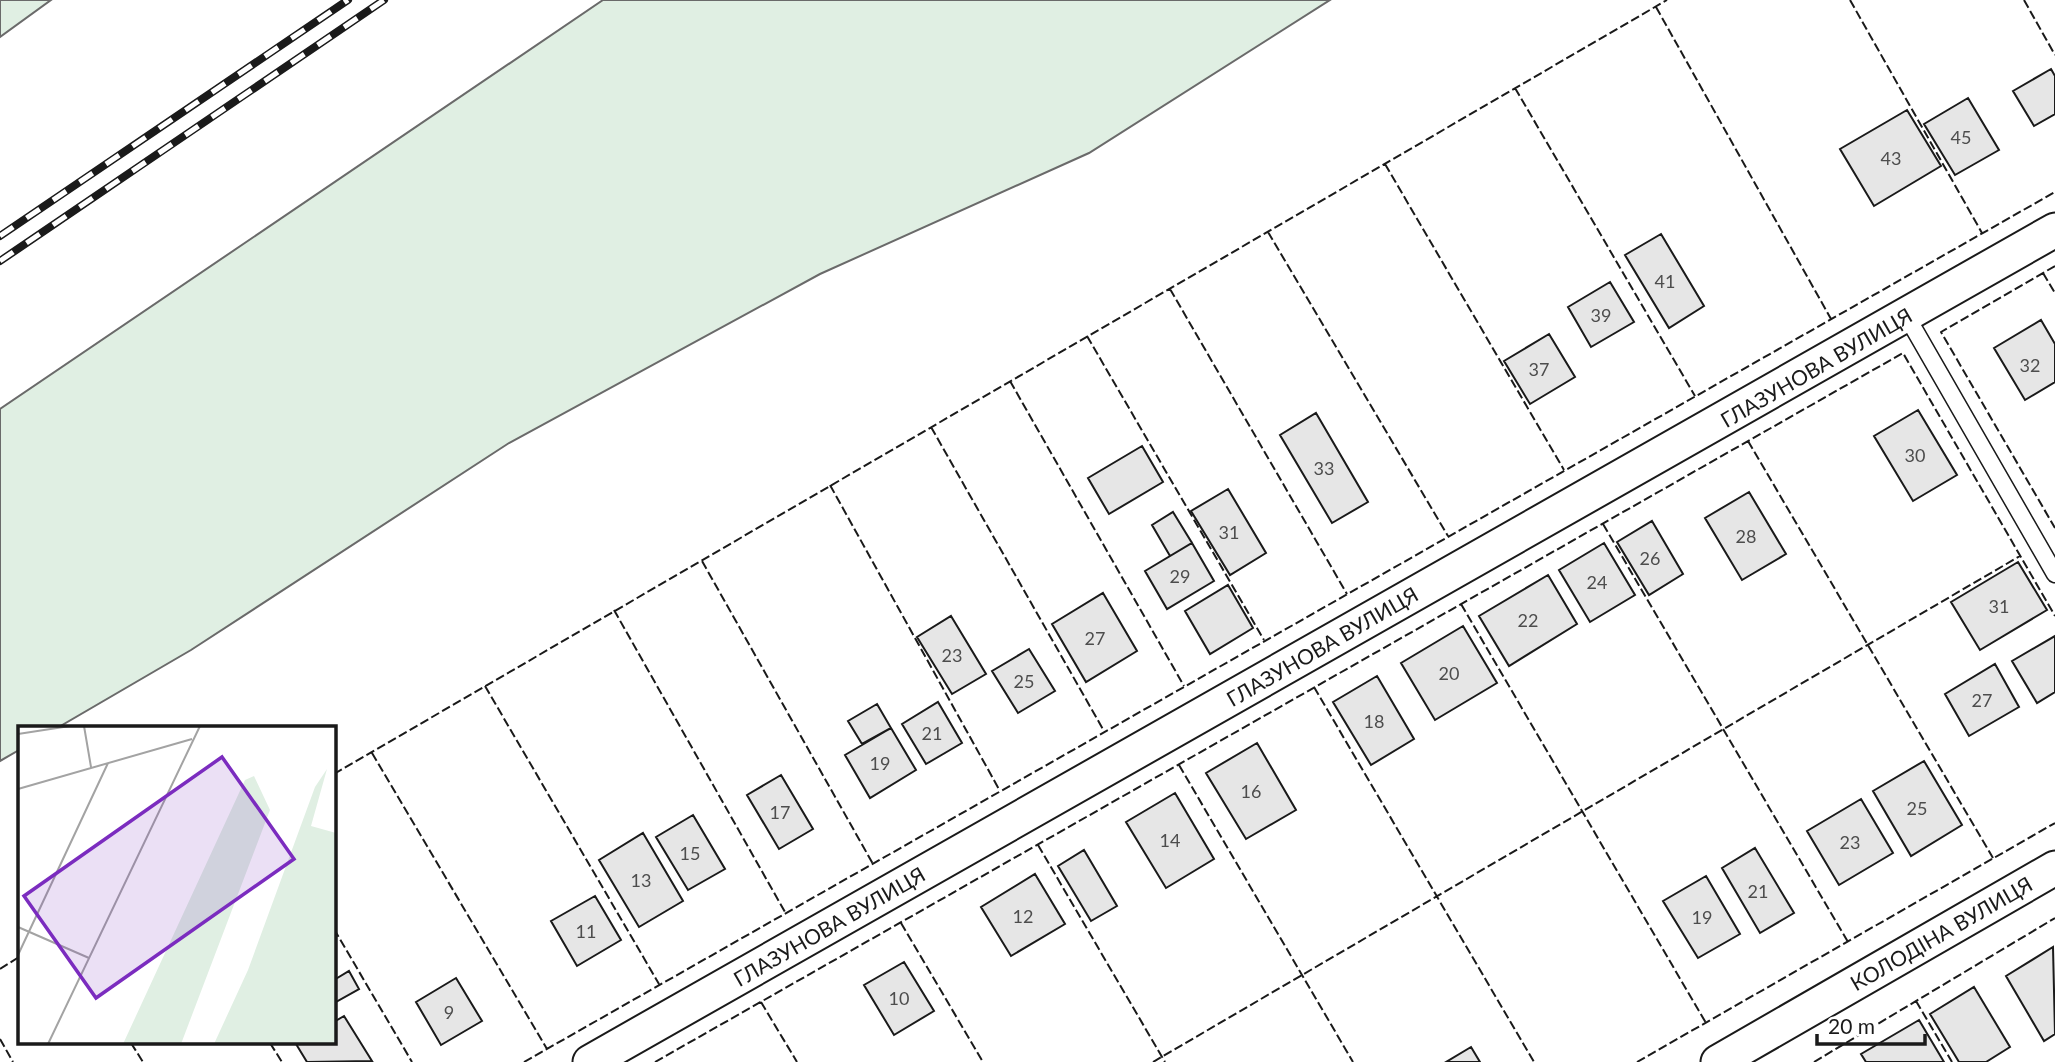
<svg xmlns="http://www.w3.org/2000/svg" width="2055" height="1062" font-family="Lato,sans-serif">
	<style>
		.green { fill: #e0efe3; stroke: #6a6a6a; stroke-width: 2 }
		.building { fill: #e6e6e6; stroke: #1a1a1a; stroke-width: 2 }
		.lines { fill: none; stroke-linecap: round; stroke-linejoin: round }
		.service-casing { stroke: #1a1a1a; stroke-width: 19 }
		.minor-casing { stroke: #1a1a1a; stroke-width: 37 }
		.service { stroke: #fff; stroke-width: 16 }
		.minor { stroke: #fff; stroke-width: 33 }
		.rail-casing { stroke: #1a1a1a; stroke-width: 8 }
		.rail { stroke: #fff; stroke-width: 5; stroke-dasharray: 16; stroke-linecap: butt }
		.fence { stroke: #1a1a1a; stroke-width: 2; stroke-dasharray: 9 3.5; stroke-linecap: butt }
		.labels { text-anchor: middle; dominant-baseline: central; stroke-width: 5; stroke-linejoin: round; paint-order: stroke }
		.number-label { font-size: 18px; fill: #4d4d4d }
		.street-label { font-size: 21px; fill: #1a1a1a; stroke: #fff }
		.inset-road { fill: none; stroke: #a3a3a3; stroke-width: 2 }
		.view { fill: #7b2cbf; fill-opacity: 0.15; stroke: #7b2cbf; stroke-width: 3.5 }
		.inset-edge { fill: none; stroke: #1a1a1a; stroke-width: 3.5 }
	</style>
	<rect width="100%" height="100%" fill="#fff"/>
	<path class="green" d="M0,0H51L0,37Z
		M603,0H1330L1089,153L820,274L509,443L191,650L57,728H19V750L0,761V409Z"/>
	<path class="building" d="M2051,69L2055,76V114L2034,126L2013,91Z
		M1968,98L1999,150L1955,175L1924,124Z
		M1907,110L1941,166L1874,206L1840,149Z
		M1661,234L1704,306L1669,328L1625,255Z
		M1610,282L1634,322L1591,347L1568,307Z
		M2041,320L2055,344V382L2025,400L1994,348Z
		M1549,334L1575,377L1530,404L1504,361Z
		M1918,410L1957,475L1913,501L1874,436Z
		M1316,413L1368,502L1332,523L1280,435Z
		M1142,446L1163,482L1109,514L1088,478Z
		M1228,489L1266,553L1230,575L1191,511Z
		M1749,492L1786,554L1742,580L1705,518Z
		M1173,512L1192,543L1170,556L1152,525Z
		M1652,521L1683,574L1649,595L1617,542Z
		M1192,543L1214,581L1167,609L1145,571Z
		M1604,543L1635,595L1590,622L1559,570Z
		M2018,562L2047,610L1980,650L1951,602Z
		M1548,575L1577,624L1509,666L1479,616Z
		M1228,585L1253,628L1210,654L1185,611Z
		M1103,593L1137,651L1086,682L1052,624Z
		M951,616L986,674L952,694L917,637Z
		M1463,626L1497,683L1435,720L1401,663Z
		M2055,636V692L2037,703L2012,661Z
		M1029,649L1055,691L1018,713L992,671Z
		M1995,664L2019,707L1969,736L1945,694Z
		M1377,676L1414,739L1371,765L1333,702Z
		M938,702L962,743L926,764L902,724Z
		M877,704L891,728L862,744L848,721Z
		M891,728L916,770L870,798L845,755Z
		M1257,743L1296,810L1246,839L1206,773Z
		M1924,761L1962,825L1911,856L1873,791Z
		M781,775L813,829L779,849L747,795Z
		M1175,793L1214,859L1166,888L1126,822Z
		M1861,799L1893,853L1839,885L1807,831Z
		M693,815L725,869L688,890L656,837Z
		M643,833L683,901L639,927L599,860Z
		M1755,848L1794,913L1760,933L1722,868Z
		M1084,850L1117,906L1091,921L1058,866Z
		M1035,874L1065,924L1011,956L981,907Z
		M1706,876L1740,934L1698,958L1663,901Z
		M595,896L621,940L577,966L551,921Z
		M2053,947L2055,1034L2044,1041L2006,976Z
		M904,962L934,1011L894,1035L864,985Z
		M349,971L359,989L334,1003V980Z
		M456,978L482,1021L441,1045L416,1002Z
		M1974,987L2010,1047L1986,1062H1959L1930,1014Z
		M344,1016L372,1061L307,1062L296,1044L334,1043V1022Z
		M1919,1020L1944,1062H1866L1861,1054Z
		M1471,1047L1480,1062H1446Z"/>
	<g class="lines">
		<defs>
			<path id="service" d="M1906,315L2055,574"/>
			<path id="minor" d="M590,1062L2055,230
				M1718,1062L2055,868"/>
		</defs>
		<use href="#service" class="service-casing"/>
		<use href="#minor" class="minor-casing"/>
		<use href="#service" class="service"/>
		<use href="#minor" class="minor"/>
		<defs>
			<path id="rail" d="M0,236L348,0
				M0,261L384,0"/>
		</defs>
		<use href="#rail" class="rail-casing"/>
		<use href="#rail" class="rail"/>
		<path class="fence" d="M1850,0L1982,233
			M2024,0L2055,55
			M1656,7L1831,319
			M1515,88L1695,396
			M1385,164L1564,470
			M1268,232L1448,536
			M2055,266L1941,332L2055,528
			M2043,273L2055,293
			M1170,289L1347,594
			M1087,336L1264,640
			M1010,381L1184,686
			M931,427L1104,731
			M1748,441L1993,858
			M830,485L1000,791
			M1603,524L1848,942
			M702,561L873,864
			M1461,604L1706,1023
			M614,610L785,912
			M485,686L659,984
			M1314,687L1534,1062
			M372,753L547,1049
			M1179,765L1353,1062
			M334,774L1667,0
			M1038,845L1165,1062
			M901,923L983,1062
			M334,929L412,1062
			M0,969L19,957
			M1916,1001L1952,1062
			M761,1002L797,1062
			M0,1039L13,1062
			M131,1043L143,1062
			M270,1043L282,1062
			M524,1062L2055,192
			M655,1062L1903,353L2055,616
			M1153,1062L2020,556
			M1637,1062L2055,823
			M1814,1062L2055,918"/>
	</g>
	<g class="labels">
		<g class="number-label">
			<text x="1961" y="137">45</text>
			<text x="1891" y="158">43</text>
			<text x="1665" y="281">41</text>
			<text x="1601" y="315">39</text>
			<text x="2030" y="365">32</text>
			<text x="1539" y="369">37</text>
			<text x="1915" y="455">30</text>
			<text x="1324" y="468">33</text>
			<text x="1229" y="532">31</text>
			<text x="1746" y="536">28</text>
			<text x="1650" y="558">26</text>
			<text x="1180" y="576">29</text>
			<text x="1597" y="582">24</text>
			<text x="1999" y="606">31</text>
			<text x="1528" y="620">22</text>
			<text x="1095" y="638">27</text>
			<text x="952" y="655">23</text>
			<text x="1449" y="673">20</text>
			<text x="1024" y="681">25</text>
			<text x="1982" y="700">27</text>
			<text x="1374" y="721">18</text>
			<text x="932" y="733">21</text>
			<text x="880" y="763">19</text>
			<text x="1251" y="791">16</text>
			<text x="1917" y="808">25</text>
			<text x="780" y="812">17</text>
			<text x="1170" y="840">14</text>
			<text x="1850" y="842">23</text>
			<text x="690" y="853">15</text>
			<text x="641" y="880">13</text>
			<text x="1758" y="891">21</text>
			<text x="1023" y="916">12</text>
			<text x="1702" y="917">19</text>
			<text x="586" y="931">11</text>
			<text x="899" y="998">10</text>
			<text x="449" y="1012">9</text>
		</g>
		<g class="street-label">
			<text transform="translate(1816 367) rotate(-30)">ГЛАЗУНОВА ВУЛИЦЯ</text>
			<text transform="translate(1322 646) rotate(-30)">ГЛАЗУНОВА ВУЛИЦЯ</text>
			<text transform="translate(829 926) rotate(-30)">ГЛАЗУНОВА ВУЛИЦЯ</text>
			<text transform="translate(1941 933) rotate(-30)">КОЛОДІНА ВУЛИЦЯ</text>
		</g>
	</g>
	<g transform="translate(18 726)">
		<rect width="318" height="318" fill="#fff"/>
		<path d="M309,43L293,100L318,107V318H196L230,244L297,61ZM236,50L252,84L163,318H105L227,54Z" fill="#e0efe3"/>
		<path class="inset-road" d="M66,0L73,41M0,8L52,0M0,63L174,13M0,201L71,232M0,229L90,37M30,318L182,0"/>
		<path class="view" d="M204,31L276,133L78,272L6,170Z"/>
		<rect width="318" height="318" class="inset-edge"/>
	</g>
	<path d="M1817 1034v10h108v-10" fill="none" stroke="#1a1a1a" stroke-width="3.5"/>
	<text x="1828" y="1034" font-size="21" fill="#1a1a1a" stroke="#ffffff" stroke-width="5" paint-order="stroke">20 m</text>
</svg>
